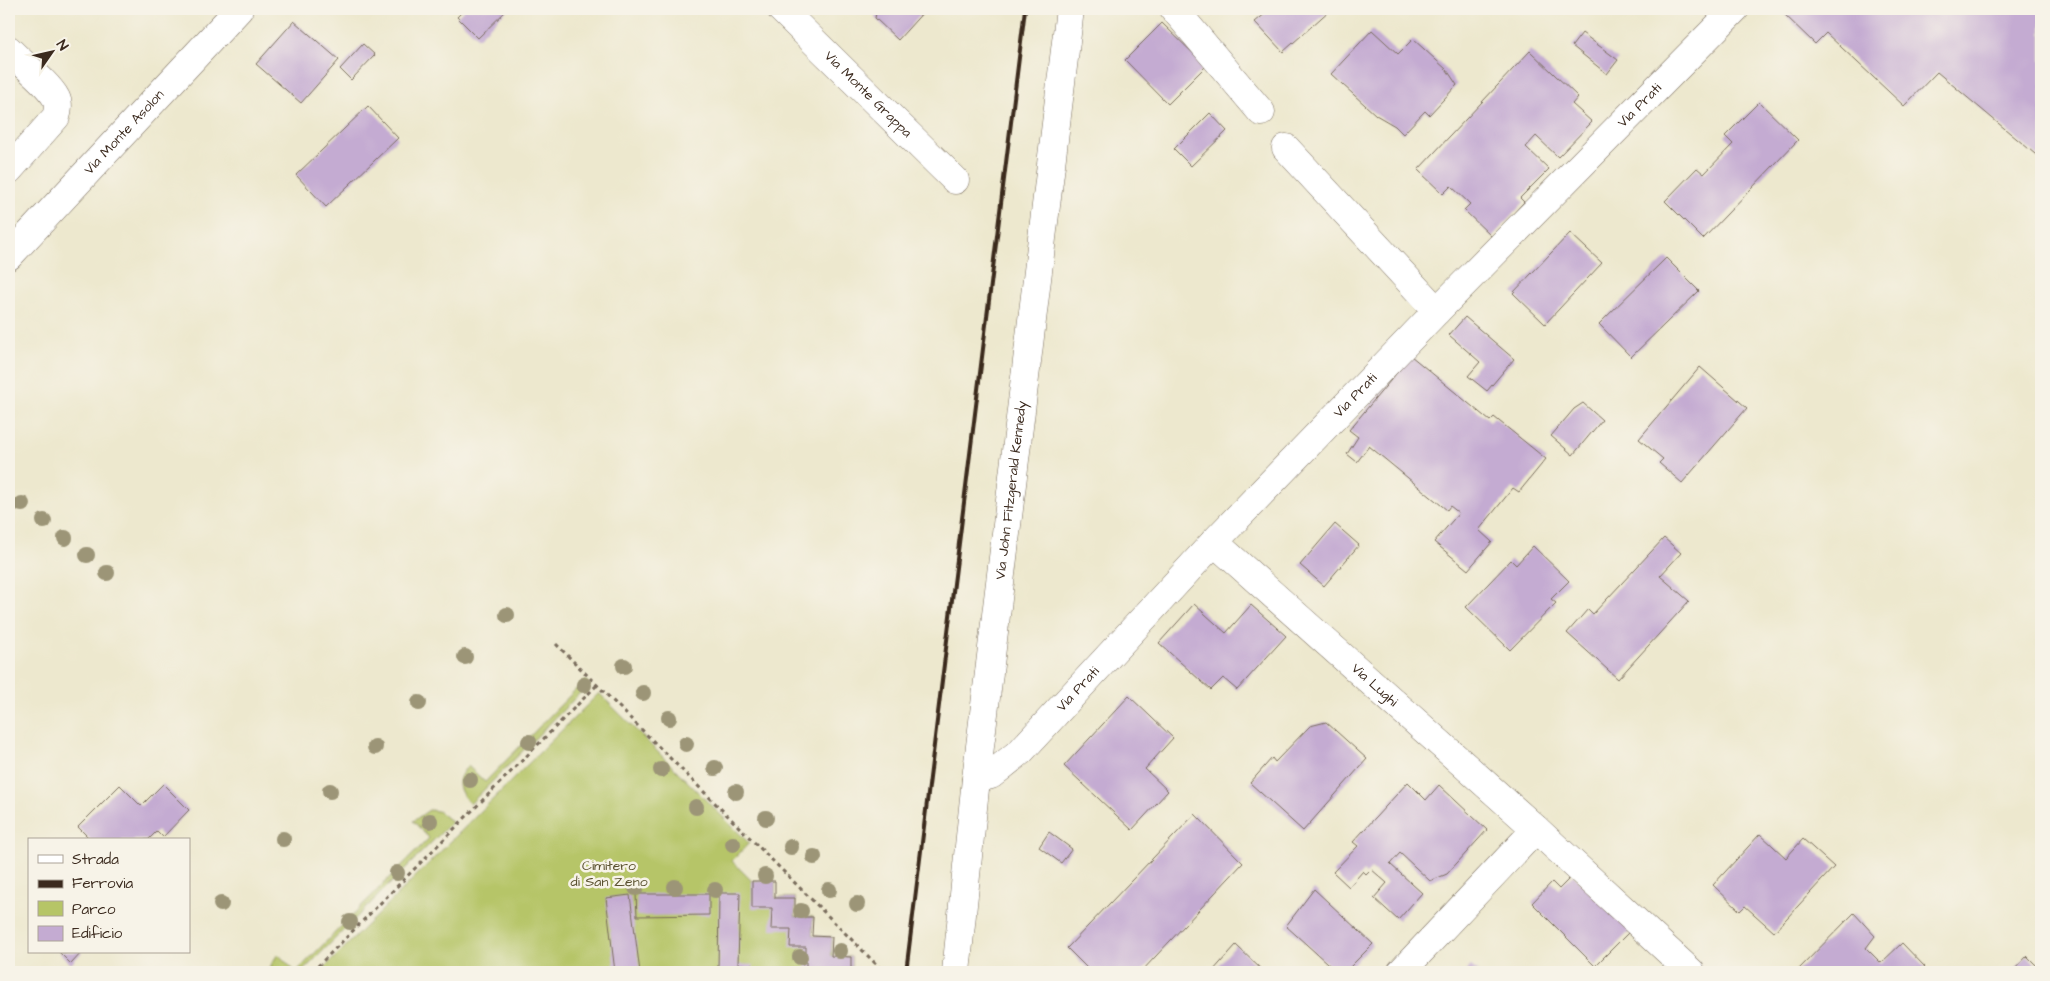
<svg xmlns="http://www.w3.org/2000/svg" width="2050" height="981" font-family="'Architects Daughter',sans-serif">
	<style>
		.green { fill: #b6c567; stroke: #787842 }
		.building { fill: #c4abd2 }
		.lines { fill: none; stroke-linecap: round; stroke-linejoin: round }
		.minor-casing { stroke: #796c5c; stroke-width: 29 }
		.major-casing { stroke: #796c5c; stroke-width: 29 }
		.path { stroke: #796c5c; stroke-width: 3; stroke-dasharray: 4 4; stroke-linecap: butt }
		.minor { stroke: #fff; stroke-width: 28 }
		.major { stroke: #fff; stroke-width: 28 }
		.rail { stroke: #3b2a1e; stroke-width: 4 }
		.tree { fill: #9c9577 }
		.labels { text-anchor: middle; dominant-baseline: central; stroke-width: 5; stroke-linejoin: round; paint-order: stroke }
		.street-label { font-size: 14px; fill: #3b2a1e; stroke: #f7f3e8 }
		.park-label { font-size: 14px; fill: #5a5130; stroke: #f7f3e8 }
	</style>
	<rect width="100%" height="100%" fill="#f7f3e8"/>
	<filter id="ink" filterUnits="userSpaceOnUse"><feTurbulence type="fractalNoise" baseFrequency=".02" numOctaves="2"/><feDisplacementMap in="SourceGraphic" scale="10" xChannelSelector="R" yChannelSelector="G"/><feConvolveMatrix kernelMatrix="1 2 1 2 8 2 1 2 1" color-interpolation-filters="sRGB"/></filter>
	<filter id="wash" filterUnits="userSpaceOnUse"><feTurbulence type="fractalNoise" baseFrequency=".0096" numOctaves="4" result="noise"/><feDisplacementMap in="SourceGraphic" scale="20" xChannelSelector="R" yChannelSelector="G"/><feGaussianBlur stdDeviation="1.12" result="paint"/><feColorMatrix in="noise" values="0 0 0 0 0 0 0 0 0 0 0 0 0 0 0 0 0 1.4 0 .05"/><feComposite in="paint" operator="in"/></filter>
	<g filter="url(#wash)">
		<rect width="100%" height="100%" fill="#ede8ce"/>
		<path class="green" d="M585,680L589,684L470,804C458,791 454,780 468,766L485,782Z
			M599,693L749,843L732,861L752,881H775V898H795V916L813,917L812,936L832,937V956L851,957V972H320Z
			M429,810L438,811L452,822L302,972H269L272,963L278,954L296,972L429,838L413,821Z"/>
		<g id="blocks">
			<path class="building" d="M465,9H508L478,38L457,17Z
				M877,9H926L898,40L875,18Z
				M1263,9H1331L1283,52L1255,22L1266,13Z
				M1785,9H2041V159L1937,72L1904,106L1826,33L1815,44L1782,12Z
				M294,21L339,60L301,103L256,64Z
				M1162,23L1206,66L1168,104L1125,60Z
				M1372,30L1398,54L1413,39L1447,70L1457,85L1429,115L1425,111L1403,134L1395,126L1376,115L1331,74Z
				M1582,33L1618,60L1607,74L1572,46Z
				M363,44L375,55L351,80L340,69Z
				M1530,51L1578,97L1572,104L1592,122L1558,157L1536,136L1526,147L1549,169L1520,198L1524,202L1492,237L1464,210L1470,204L1451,186L1443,194L1418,170Z
				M1759,102L1798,140L1703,239L1665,201L1697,168L1704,174L1733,144L1725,136Z
				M368,106L398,138L326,207L296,175Z
				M1210,113L1227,131L1191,166L1174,149Z
				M1570,233L1602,263L1545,324L1513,293Z
				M1666,258L1699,291L1631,357L1599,324Z
				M1465,317L1514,359L1487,391L1468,376L1480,362L1449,335Z
				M1411,356L1490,421L1494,417L1546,459L1519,492L1513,488L1479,530L1492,542L1468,570L1434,542L1459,513L1450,506L1447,510L1369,446L1357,462L1347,454L1358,437L1349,430Z
				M1700,367L1747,408L1682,483L1659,463L1663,459L1639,439Z
				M1583,403L1602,420L1573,455L1551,436L1574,409Z
				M1335,524L1359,545L1324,586L1300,565Z
				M1664,538L1681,553L1660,576L1689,601L1618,679L1567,633L1588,609L1593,614Z
				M1533,546L1569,581L1551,599L1556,603L1510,650L1466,607L1511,560L1516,565Z
				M1194,604L1226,633L1251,605L1286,636L1237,690L1223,678L1211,690L1159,643Z
				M1129,696L1173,738L1145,769L1168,791L1132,830L1064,766Z
				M1326,722L1367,759L1303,831L1250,783L1272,758L1275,762L1310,726Z
				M1408,782L1426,800L1439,785L1487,830L1447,874L1430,881L1400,853L1390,864L1422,893L1398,920L1374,898L1387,883L1371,869L1366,874L1363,871L1349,887L1333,872L1358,846L1353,842Z
				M163,784L189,810L163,837L157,831L148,840H91L78,827L120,785L141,806Z
				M1195,814L1243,863L1141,972H1091L1067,948Z
				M1049,832L1072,849L1061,863L1039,847Z
				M1760,834L1786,858L1803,839L1834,867L1774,932L1745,906L1740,911L1713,885Z
				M1573,875L1630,931L1595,966L1532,903L1552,882L1559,889Z
				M752,881H775V898H795V917H813L812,936L832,937L831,956L851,957V972H825V969H806V947H790L791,929H771L772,908H752Z
				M1314,889L1373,944L1345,972H1337L1286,926Z
				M719,893H740L738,964L753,965V972H718Z
				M636,894H709V915L637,916Z
				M630,895L640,972H615L606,898Z
				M1854,913L1875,936L1866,948L1881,963L1902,943L1925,967L1919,972H1796Z
				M1236,945L1264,972H1212Z
				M59,952H82L71,964Z
				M2027,956L2041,970V972L2013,971Z
				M1471,966L1479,972H1465Z"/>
		</g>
	</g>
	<g filter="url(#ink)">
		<use href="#blocks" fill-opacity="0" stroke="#796c5c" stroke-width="1"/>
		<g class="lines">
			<defs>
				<g id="minor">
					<path id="s1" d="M781,9L955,180"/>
					<path d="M1174,9L1261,112"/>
					<path d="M9,50C21,63 48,83 56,98C59,104 58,111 56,117L9,170"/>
					<path d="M1286,148L1437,311"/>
					<path id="s2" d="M1214,542L1536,829L1691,972"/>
					<path id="s3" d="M976,779L991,775L1021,751L1214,542L1437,311L1735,9"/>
					<path d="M1401,972L1536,829"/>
				</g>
				<g id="major">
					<path id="s4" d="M9,256L239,9"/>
					<path id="s5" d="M956,972L976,779L1070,9"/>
				</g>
			</defs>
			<use href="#minor" class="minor-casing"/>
			<use href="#major" class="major-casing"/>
			<path class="path" d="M556,644L884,972
				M312,972L598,684"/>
			<use href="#minor" class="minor"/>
			<use href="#major" class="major"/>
			<path class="rail" d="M906,972L1025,9"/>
		</g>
		<g class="tree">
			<circle cx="22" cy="504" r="8"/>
			<circle cx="44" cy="521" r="8"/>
			<circle cx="65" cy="538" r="8"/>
			<circle cx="87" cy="555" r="8"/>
			<circle cx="107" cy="573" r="8"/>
			<circle cx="507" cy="615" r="8"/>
			<circle cx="465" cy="657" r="8"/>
			<circle cx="624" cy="666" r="8"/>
			<circle cx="584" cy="685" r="8"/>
			<circle cx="643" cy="693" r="8"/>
			<circle cx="419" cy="703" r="8"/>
			<circle cx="669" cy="718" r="8"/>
			<circle cx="529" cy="742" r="8"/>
			<circle cx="686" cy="744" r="8"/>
			<circle cx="375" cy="747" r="8"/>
			<circle cx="715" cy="768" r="8"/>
			<circle cx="661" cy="770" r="8"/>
			<circle cx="470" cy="780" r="8"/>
			<circle cx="330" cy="791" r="8"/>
			<circle cx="736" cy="792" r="8"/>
			<circle cx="696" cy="807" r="8"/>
			<circle cx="766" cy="818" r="8"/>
			<circle cx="430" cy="821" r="8"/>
			<circle cx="283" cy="839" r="8"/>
			<circle cx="733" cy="844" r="8"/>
			<circle cx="791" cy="847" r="8"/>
			<circle cx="814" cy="857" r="8"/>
			<circle cx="397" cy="873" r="8"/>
			<circle cx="765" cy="876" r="8"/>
			<circle cx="675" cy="887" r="8"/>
			<circle cx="636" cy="888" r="8"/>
			<circle cx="715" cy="890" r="8"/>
			<circle cx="829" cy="890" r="8"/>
			<circle cx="221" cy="904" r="8"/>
			<circle cx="857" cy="904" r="8"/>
			<circle cx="801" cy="911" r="8"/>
			<circle cx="350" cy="922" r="8"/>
			<circle cx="840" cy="951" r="8"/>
			<circle cx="800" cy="957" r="8"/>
		</g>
	</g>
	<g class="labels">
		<g class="street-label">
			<text stroke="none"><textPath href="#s1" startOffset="122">Via Monte Grappa</textPath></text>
			<text stroke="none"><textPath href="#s3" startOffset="948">Via Prati</textPath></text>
			<text stroke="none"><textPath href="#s4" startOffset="169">Via Monte Asolon</textPath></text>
			<text stroke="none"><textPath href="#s3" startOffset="542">Via Prati</textPath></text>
			<text stroke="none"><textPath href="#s5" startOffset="485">Via John Fitzgerald Kennedy</textPath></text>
			<text stroke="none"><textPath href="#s2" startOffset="215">Via Lughi</textPath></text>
			<text stroke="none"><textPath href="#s3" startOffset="138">Via Prati</textPath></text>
		</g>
		<g class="park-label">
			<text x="609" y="866">Cimitero<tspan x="609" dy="16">di San Zeno</tspan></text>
		</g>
	</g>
	<rect width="2050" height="981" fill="none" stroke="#f7f3e8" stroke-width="30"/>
	<rect x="28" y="838" width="162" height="115" fill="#f7f3e8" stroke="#aca397"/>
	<rect x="38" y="855" width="25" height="8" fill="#ffffff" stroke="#aca397"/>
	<text x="72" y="864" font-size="15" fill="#3b2a1e">Strada</text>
	<rect x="38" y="880" width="25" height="8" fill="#3b2a1e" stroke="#aca397"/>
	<text x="72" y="888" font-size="15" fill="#3b2a1e">Ferrovia</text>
	<rect x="38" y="901" width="25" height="15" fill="#b6c567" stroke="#aca397"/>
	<text x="72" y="914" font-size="15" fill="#3b2a1e">Parco</text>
	<rect x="38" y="926" width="25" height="15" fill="#c4abd2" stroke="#aca397"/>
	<text x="72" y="938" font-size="15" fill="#3b2a1e">Edificio</text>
	<g transform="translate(52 52) rotate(56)" stroke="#f7f3e8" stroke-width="4" paint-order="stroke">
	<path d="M0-4L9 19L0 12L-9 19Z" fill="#3b2a1e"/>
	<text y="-8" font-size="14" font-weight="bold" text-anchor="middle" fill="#3b2a1e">N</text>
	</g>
</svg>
